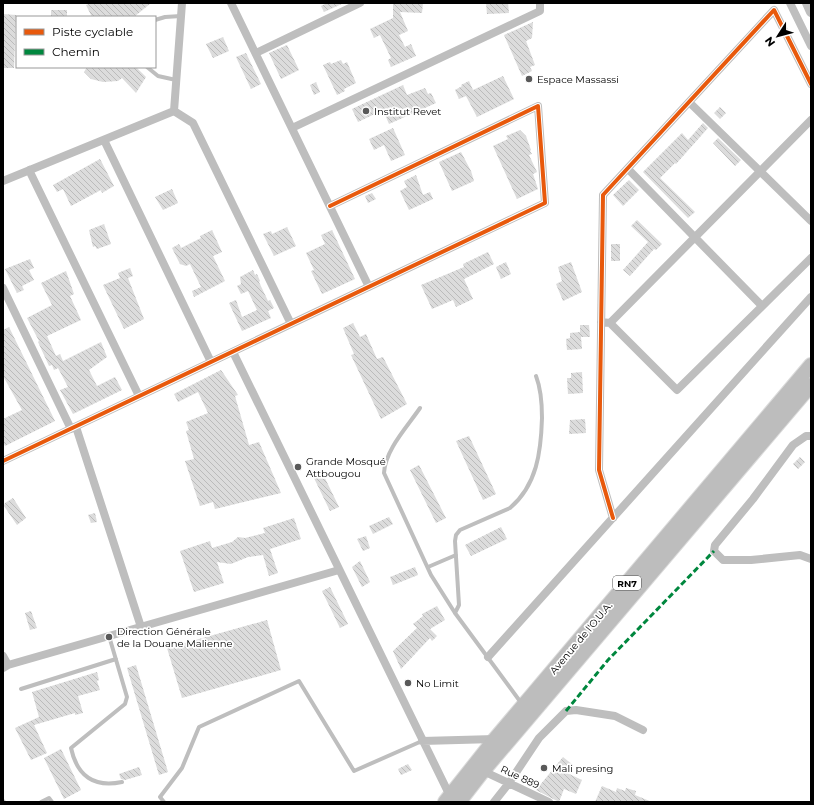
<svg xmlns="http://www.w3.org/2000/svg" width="814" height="805" font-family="Montserrat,sans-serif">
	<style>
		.building { fill: url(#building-back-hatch) }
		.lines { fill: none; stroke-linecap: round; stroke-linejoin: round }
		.trunk-casing { stroke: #dbdbdb; stroke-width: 16 }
		.service { stroke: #bebebe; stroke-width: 4 }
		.minor { stroke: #bebebe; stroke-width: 8 }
		.tertiary { stroke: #bebebe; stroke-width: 10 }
		.trunk { stroke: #bdbdbd; stroke-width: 14 }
		.quiet { stroke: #00873e; stroke-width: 3; stroke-dasharray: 6 3; stroke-linecap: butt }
		.cycleway-casing { stroke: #fff; stroke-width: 6 }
		.cycleway { stroke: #e8590c; stroke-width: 4 }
		.poi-dot { fill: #595959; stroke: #fff; stroke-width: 1.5 }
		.labels { text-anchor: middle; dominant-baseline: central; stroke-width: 3.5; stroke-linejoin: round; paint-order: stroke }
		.shield { fill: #fff; stroke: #4c4c4c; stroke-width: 1 }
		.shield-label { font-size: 9px; font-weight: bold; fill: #000 }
		.poi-label { font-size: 10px; fill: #000; stroke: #fff; text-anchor: start }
		.street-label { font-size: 10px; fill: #000; stroke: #fff }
	</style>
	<defs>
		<pattern id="building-back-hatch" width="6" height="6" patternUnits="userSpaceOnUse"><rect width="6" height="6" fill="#dcdcdc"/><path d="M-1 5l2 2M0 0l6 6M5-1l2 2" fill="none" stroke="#bbb"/></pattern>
	</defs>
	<rect width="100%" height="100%" fill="#fff"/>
	<path class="building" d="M91,3H151L134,17H92L86,5Z
		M327,3H344L324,12L321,6Z
		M393,3H423L422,13L400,12L408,31L399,35L405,47L411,44L416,56L391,67L388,60L391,58L380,35L374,38L370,29L393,18Z
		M486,3H508L509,13L487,14Z
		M51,10H67V17H51Z
		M3,14L16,15L14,68H3Z
		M533,22L532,38L526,41L535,65L530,67L532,71L522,76L504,35Z
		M223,37L229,51L213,58L206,44Z
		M287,45L299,70L281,79L269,53Z
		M246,53L261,84L251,89L236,57Z
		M341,60L343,64L347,62L356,83L344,89L345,91L337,95L323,65L330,62L331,64Z
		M87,67H136L146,77L136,93L122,78L118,81L103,82L91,79L84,72Z
		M503,76L514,99L477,117L466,96L459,99L455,90L462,86L461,85L469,81L473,90Z
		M316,82L320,92L314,95L310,85Z
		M403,85L407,95L425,88L428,94L431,93L436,103L389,124L383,110L358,122L352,109Z
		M720,107L726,113L720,119L714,113Z
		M703,123L708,128L676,164L675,163L660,178L695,212L688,218L643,172L682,133L688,140Z
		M393,128L405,155L391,161L384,145L374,150L369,139Z
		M520,130L526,136L531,150L530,151L532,154L529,155L537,172L533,174L538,189L517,199L493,146L508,139L506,136Z
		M718,138L741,160L735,166L713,143Z
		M461,152L471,171L474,181L452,191L439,162Z
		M100,159L114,186L102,193L101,190L71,206L63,189L57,192L53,185Z
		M416,175L423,195L430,192L433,199L409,210L400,191L407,187L404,181Z
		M629,180L639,190L623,206L613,195Z
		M172,189L178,203L163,210L155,197Z
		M372,193L376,199L368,203L365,196Z
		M637,220L662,244L656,250L654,249L630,276L623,270L648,242L631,226Z
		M104,224L111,244L97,249L95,246L93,247L89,230Z
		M287,227L296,246L274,256L263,234L271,231L272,234Z
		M212,230L222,252L213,256L225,281L194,297L192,291L201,287L190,264L186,266L180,264L172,248L179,244L181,248L201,238L200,236Z
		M332,230L355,279L322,294L311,271L314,270L306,253L325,244L321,235Z
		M611,244H620V261H611Z
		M488,252L494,264L464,279L473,299L456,307L453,300L432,309L421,285L464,267L463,264Z
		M30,259L34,268L29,270L34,280L22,286L24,290L17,293L5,269Z
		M506,262L511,274L501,279L496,267Z
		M571,262L582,292L563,301L556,284L562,281L558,267Z
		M130,268L133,276L128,278L144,319L124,329L103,285L120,278L118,273Z
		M253,270L255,275L257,274L260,281L259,282L268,301L270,300L274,308L268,311L271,318L242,331L229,303L236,300L242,317L257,310L248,291L241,294L237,286L241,284L240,277Z
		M66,271L74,294L70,296L81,320L47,336L56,356L60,354L63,361L101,342L107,357L89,370L97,386L115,377L122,390L73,414L60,390L68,387L58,368L54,370L52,365L49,366L38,342L39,341L27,318L52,305L41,283Z
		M353,323L360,337L366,334L377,359L383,357L407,404L381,419L351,355L354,354L343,328Z
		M580,325H589L590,337H581L582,349L567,350L566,339L570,338V333L580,332Z
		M9,327L55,421L5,446L3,442V419L22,410L3,376V330Z
		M221,370L238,395L235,396L249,445L259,442L281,493L215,509L213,502L200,506L185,461L194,459L186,431L189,430L186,422L208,413L198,392L178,402L174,394Z
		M582,372L583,393L568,394L567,378H571V373Z
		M585,419L586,433L569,434L570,420Z
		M469,436L496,494L483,500L456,441Z
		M800,457L805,462L798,469L793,464Z
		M419,465L446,518L436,523L410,470Z
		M321,470L339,507L330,511L312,474Z
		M13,498L26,518L17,525L4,506L5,503Z
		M95,513L97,522L91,523L88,515Z
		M389,517L393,524L373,534L369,526Z
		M294,518L301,539L270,549L278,573L269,576L263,555L248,557L231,564L217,562L224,583L194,592L180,551L210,541L212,548L232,542L238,537L245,538L265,533L263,528Z
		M501,527L507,539L471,556L465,545Z
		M366,536L370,548L363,551L357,539Z
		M360,561L370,582L362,587L352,567Z
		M415,567L418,575L393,585L390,577Z
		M330,587L348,624L340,628L322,591Z
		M437,606L445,620L430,629L437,636L432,641L430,638L401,669L393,651L417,628L413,624L423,616L422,614Z
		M31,611L37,628L30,630L25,613Z
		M267,620L281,670L182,698L167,648Z
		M136,665L168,772L159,775L127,668Z
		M97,672L99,680L97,681L100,690L78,696L83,713L75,715V713L34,725L47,753L31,760L15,728L39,717L32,692Z
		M61,749L81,790L64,799L44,758Z
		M563,757L573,765L567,773L582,780L576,794L564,789L559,802L536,790Z
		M408,764L412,770L401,775L398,769Z
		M139,767L142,775L125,780L121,779L119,774Z
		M602,786L616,792L617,788L625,791L626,788L636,791L635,795L652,802H595Z"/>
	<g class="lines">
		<defs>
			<path id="trunk" d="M445,802L495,739L811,365
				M459,802L483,771L811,385"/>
		</defs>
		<use href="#trunk" class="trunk-casing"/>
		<path class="service" d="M155,20L165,17L181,16
			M147,67L158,76L176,80
			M420,408C407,427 385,450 384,473L431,575L455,613L522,704
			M428,567L456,555
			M455,613L459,605L455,541L456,535L460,530L510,508C537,485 541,452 542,418C542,403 541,389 536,376
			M109,636L127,697L125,704L71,748C77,776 94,788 122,782
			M21,689L116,659
			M3,801L4,802
			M41,802L49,798L52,802
			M164,802L160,797L182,768L199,727L299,681L354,771L422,741"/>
		<path class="minor" d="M231,3L369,287
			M790,3L811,46
			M256,53L360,3
			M689,102L811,221
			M174,111L193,123L291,324
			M174,111L182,3
			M292,128L540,11V3
			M104,140L211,362
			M628,169L762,306
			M29,170L139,396
			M3,181L174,111
			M3,288L71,429
			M601,322L610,323L677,390L811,258
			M610,323L811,120
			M233,352L450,796
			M76,427L141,627
			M811,436H806L793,445L753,499L715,545L714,551L723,560H751L800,555L811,559
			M3,461L545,203L538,106L330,206
			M613,518L599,470L603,195L774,10L811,84
			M3,656L8,665
			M488,657L811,297
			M3,668L8,665L339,570
			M422,741L495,739
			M483,771L549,802
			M494,802L509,783L539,738L566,711L576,710L615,716L643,730"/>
		<path class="tertiary" d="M807,3L811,12"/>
		<use href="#trunk" class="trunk"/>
		<path class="quiet" d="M566,711L608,660L714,551"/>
		<defs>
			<path id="cycleway" d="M3,461L545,203L538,106L330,206
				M613,518L599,470L603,195L774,10L811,84"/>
		</defs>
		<use href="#cycleway" class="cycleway-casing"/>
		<use href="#cycleway" class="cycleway"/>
	</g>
	<g class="poi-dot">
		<circle cx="529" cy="79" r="4"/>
		<circle cx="366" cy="111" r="4"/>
		<circle cx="298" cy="467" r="4"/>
		<circle cx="109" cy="637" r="4"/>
		<circle cx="408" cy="683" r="4"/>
		<circle cx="544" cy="768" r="4"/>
	</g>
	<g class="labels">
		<rect class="shield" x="613" y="576" width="28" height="14" rx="3"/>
		<g class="shield-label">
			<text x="627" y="583">RN7</text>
		</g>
		<g class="poi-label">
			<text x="537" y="79">Espace Massassi</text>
			<text x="374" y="111">Institut Revet</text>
			<text x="306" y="461">Grande Mosqué<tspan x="306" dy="12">Attbougou</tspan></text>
			<text x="117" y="631">Direction Générale<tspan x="117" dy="12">de la Douane Malienne</tspan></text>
			<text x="416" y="683">No Limit</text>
			<text x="552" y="768">Mali presing</text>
		</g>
		<g class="street-label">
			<text transform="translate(581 638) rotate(-50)">Avenue de l'O.U.A.</text>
			<text transform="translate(520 777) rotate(25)">Rue 889</text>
		</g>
	</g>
	<rect width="814" height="805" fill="none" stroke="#000000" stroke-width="8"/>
	<rect x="16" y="16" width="140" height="52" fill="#ffffff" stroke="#999999"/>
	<rect x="24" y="29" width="20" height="6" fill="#e8590c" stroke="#999999"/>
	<text x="52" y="36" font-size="12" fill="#000000">Piste cyclable</text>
	<rect x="24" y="49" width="20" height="6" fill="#00873e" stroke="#999999"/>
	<text x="52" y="56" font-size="12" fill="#000000">Chemin</text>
	<g transform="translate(778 36) rotate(234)" stroke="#ffffff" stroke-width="3" paint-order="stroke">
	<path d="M0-3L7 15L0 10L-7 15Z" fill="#000000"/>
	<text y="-6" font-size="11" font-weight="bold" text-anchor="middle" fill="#000000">N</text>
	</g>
</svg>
